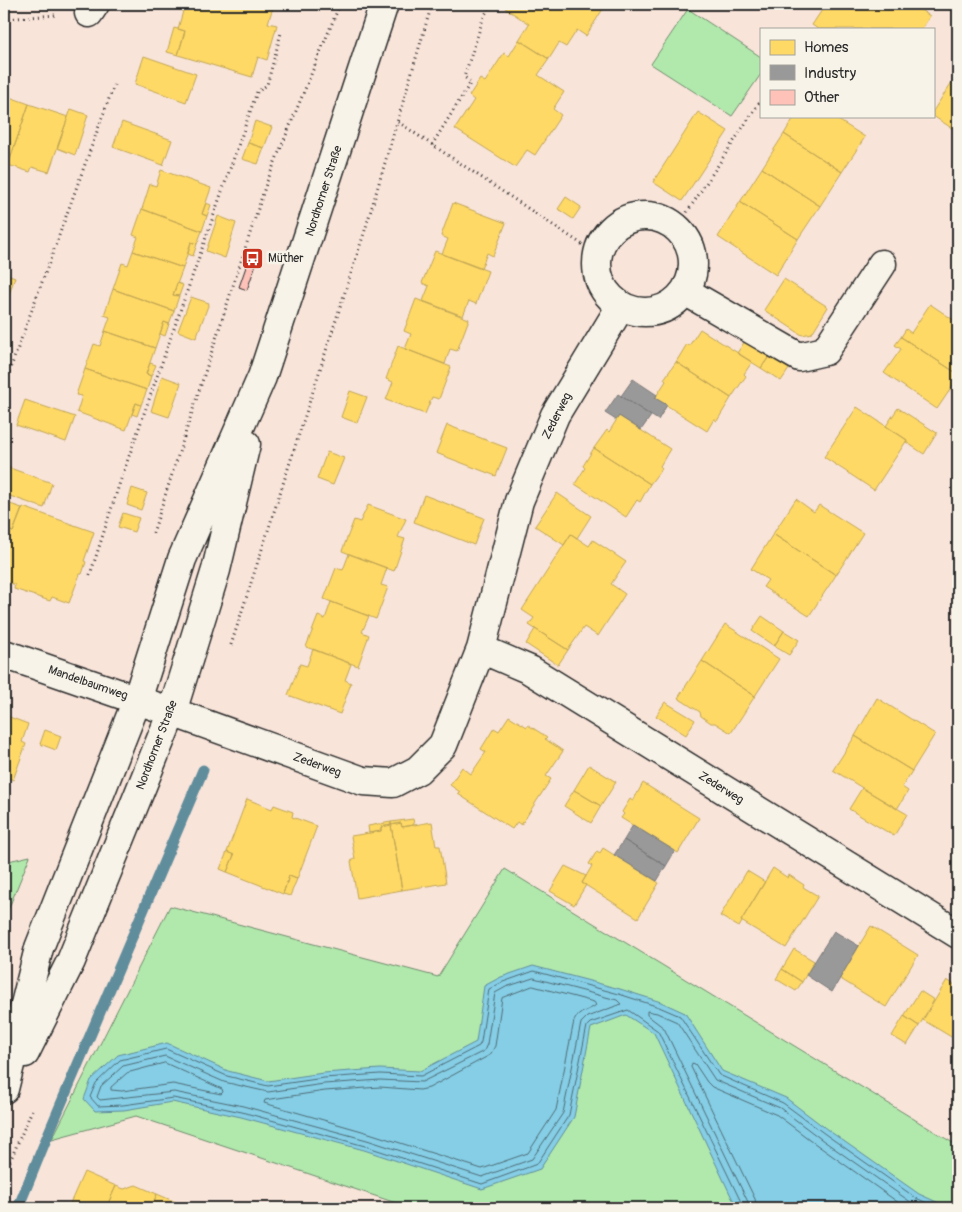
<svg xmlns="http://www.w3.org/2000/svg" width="962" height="1212" font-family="Pangolin,sans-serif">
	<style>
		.green { fill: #b1e9ac; stroke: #6e8a6c }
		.water { fill: #85cee6; stroke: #618d9b }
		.homes { fill: #ffd966; stroke: #bfa554 }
		.industry { fill: #999; stroke: #787878 }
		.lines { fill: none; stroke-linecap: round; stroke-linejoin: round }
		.shore { stroke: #4f6c76; stroke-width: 1 }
		.stream { stroke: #618d9b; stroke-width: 11 }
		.building { fill: #fec2b9; stroke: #2b2b2b }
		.minor-casing { stroke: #2b2b2b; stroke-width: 31 }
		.tertiary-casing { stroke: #2b2b2b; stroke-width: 31 }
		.path { stroke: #2b2b2b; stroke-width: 3; stroke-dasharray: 1 4; stroke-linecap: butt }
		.minor { stroke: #f7f3e8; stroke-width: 28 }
		.tertiary { stroke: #f7f3e8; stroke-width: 28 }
		.labels { text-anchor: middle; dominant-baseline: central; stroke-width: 5; stroke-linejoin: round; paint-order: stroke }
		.street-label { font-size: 12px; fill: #2b2b2b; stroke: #f7f3e8 }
		.poi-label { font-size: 12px; fill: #2b2b2b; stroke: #f7f3e8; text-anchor: start }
	</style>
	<rect width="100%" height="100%" fill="#f9e4da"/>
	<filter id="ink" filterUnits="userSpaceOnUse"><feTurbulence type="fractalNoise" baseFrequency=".02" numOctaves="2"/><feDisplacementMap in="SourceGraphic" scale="10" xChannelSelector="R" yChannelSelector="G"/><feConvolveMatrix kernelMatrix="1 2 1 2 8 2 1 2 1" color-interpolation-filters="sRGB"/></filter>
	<g filter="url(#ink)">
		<path class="green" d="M688,9L761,57V74L732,116L651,64Z
			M30,856L4,920V862Z
			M505,869L958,1146V1208H411L136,1116L52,1139L170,906L438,977Z"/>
		<path class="water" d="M533,966L620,989L661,1002L685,1013L722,1071L786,1098L828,1130L919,1194L950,1208H739L732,1198L654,1033L626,1015L591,1028L574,1117L540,1169L482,1189L364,1150L241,1117L172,1102L124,1110L95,1111L84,1099L91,1080L118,1055L167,1043L228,1071L268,1081L323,1073L380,1069L420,1071L476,1042L484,986L501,977Z"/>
		<path class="homes" d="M185,4H274L268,23L277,25L267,60L258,57L252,77L178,55L185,31L178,29Z
			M508,4H606L586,36L577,30L566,47L559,43L549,59L519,40L529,24L505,8Z
			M826,4H911L930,16L922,29H818L812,25Z
			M174,28L185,31L178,55L167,52Z
			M519,40L549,59L538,75L564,92L553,109L561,115L535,155L527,150L515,167L455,129L474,100L469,96L480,79L485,82L504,53L509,56Z
			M144,56L196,74L186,102L135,84Z
			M958,73V132L933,116V111Z
			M4,95L29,104L8,165L4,163Z
			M29,104L68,117L49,172L32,167L30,172L8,165Z
			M71,109L88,115L75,155L57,148Z
			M698,112L728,131L682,201L653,182Z
			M795,116H832L865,137L842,172L784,134Z
			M255,121L272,127L264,148L248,143Z
			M122,122L172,140L163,165L113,147Z
			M784,134L842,172L820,206L762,168Z
			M248,143L264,148L258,164L242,159Z
			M762,168L820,206L798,239L740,202Z
			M161,170L211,188L202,214L207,216L202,231L142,209L150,184L156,186Z
			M566,197L581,207L573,219L558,209Z
			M740,202L798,239L776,275L718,237Z
			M206,203L211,205L207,216L202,214Z
			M453,203L506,223L493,256L487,253L481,269L442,254L448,239L441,236Z
			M142,209L202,231L197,244L191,242L183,268L133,251L138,237L133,235Z
			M218,216L236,223L225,258L206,251Z
			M191,242L197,244L193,256L188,254Z
			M133,251L183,268L173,295L179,296L174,311L113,289L122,263L128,265Z
			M435,251L488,271L476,304L469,301L463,316L423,301L429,286L422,283Z
			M4,273L15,277L4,309Z
			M784,279L828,307L812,333L802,335L764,310Z
			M177,283L183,285L179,296L173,295Z
			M113,289L174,311L169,324L164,322L155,348L105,331L110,317L104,315Z
			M191,297L209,303L196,338L178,331Z
			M416,299L469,319L457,351L450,349L445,364L405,349L411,334L404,331Z
			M930,304L958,323V374L901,337L906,329L911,333Z
			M164,322L169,324L165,336L160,334Z
			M700,329L752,362L744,374L746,376L731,398L676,362L687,344L689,346Z
			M105,331L155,348L146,374L151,376L147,390L85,369L94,344L100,346Z
			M901,337L958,374V378L937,409L884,373L901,349L895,345Z
			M747,338L771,354L761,368L737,353Z
			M398,346L451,367L439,399L432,397L425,414L386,400L393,382L386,379Z
			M771,354L791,366L781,381L761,368Z
			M676,362L731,398L717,421L714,419L707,431L655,398L666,381L664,379Z
			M150,363L156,365L151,376L146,374Z
			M85,369L147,390L141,405L136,403L126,430L77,412L82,396L76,395Z
			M162,376L181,383L169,417L151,411Z
			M350,391L367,397L357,423L341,417Z
			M25,400L75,417L66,442L16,425Z
			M136,403L141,405L137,416L132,414Z
			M857,407L907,440L874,490L824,457Z
			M898,408L937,433L924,454L906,442L907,440L886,426Z
			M619,416L670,449L660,466L662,468L650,484L594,448L607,430L609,432Z
			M447,425L507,448L496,476L436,453Z
			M594,448L650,484L640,502L637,500L626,517L575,484L585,468L583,466Z
			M327,452L344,458L333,485L317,479Z
			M4,466L52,483L44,508L4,494Z
			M132,488L147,493L141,510L127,505Z
			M557,493L591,516L577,538L571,534L564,545L535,526Z
			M424,495L484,518L474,545L414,522Z
			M796,499L814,512L819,505L863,533L836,575L773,534Z
			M10,504L22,508L13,532L4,528V521Z
			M368,505L406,519L398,537L405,539L394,571L342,551L354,520L360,522Z
			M23,507L94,532L84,561L86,562L82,574H80L69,603L52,597L50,601L14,589L15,585L4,580V560L6,553L4,552V547L10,531L13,532Z
			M123,513L139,518L134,532L118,527Z
			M571,534L589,546L593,540L626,562L611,584L625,594L598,636L584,627L568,650L529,625L534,618L522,610Z
			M773,534L836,575L809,616L763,587L768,580L751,569Z
			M349,554L387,568L381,585L388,587L376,619L324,599L336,568L343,570Z
			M331,602L369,616L362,632L369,635L358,666L306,647L318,616L325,619Z
			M762,616L784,631L774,646L752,631Z
			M725,624L779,659L755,696L702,661Z
			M535,629L568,650L558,665L526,644Z
			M784,631L799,640L789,655L774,646Z
			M313,649L351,664L345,680L351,683L340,714L288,695L300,664L307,666Z
			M702,661L755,696L731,733L715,723H711L701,716L700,712L678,698Z
			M877,698L935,734L912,771L855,736Z
			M665,702L695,720L686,735L656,716Z
			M4,715L28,724L22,742L26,744L13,780L9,778L4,792Z
			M509,716L527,727L528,725L547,737L545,739L563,751L546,776L551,779L521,825L517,822L512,829L458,794L460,792L450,785L462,767L471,774L486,752L481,749L494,728L499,731Z
			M45,730L61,736L56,750L40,744Z
			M855,736L912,771L902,787L908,791L897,809L833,770Z
			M589,765L616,782L601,806L574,790Z
			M643,783L699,818L678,853L621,818L624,814L622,812L630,799L633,801Z
			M862,788L907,814L894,836L849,809Z
			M574,790L601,806L591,823L564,806Z
			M247,799L272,809L274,805L293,812L292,817L317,826L297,879L289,876L283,894L227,872L234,855L227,852Z
			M413,819L414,825L402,827L401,823L391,825V822Z
			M391,822V825L381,827V831L369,833L368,826Z
			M432,822L436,846H440L446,883L402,890L391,825L401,823L402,827Z
			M391,825L402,890L357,898L351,861L355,859L351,836L381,831V827Z
			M603,848L659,883L638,918L582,883L592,866L589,864L597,851L600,853Z
			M227,852L234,855L227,872L220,869Z
			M565,866L586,876L582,883L586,885L574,905L550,891Z
			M773,868L788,878L789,875L804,885L803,887L818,896L786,948L741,921Z
			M747,871L765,882L741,921L742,922L739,927L720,916Z
			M289,876L297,879L290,896L283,894Z
			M871,926L918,955L886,1007L839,978Z
			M794,949L814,961L802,982L782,969Z
			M782,969L802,982L796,991L776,979Z
			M947,980L958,987V1041L923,1020Z
			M920,991L934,1000L919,1026L904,1016Z
			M904,1016L919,1026L907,1045L892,1036Z
			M84,1172L116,1186L106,1208L97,1205L95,1208H68Z
			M136,1185L157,1194L151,1208H106L116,1186L124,1189Z
			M157,1194L178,1203L180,1208H151Z"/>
		<path class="industry" d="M633,379L657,395L655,398L667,405L658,420L621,396Z
			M618,394L651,416L641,430L619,416L616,420L605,413Z
			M633,825L675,851L666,866L624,840Z
			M624,840L666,866L657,881L614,855Z
			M834,931L859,946L832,992L806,975Z"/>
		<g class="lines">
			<path class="shore" d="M534,978L617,1000L621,1004L587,1017L581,1023L563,1113L532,1159L482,1177L367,1140L243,1106L174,1092L100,1100L97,1097L101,1086L123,1066L165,1056L224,1082L268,1092L324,1084L380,1080L422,1082L484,1051L487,1044L495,993L506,987Z
				M533,986L594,1002L596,1005C589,1011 579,1011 574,1021L556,1110L528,1153L482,1169L369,1133L264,1103L265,1100L325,1091L380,1087L420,1090L429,1088L490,1055L495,1046L502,998Z
				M165,1063L222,1089L223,1092L221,1094L173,1084L122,1091L111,1090V1087L127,1073Z
				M743,1208L742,1204L658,1031L628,1010L590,1023L587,1026L569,1115L537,1164L482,1184L365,1146L242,1112L173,1098L123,1105L98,1106L90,1097L96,1083L120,1060L166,1049L227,1076L268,1086L324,1078L380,1074L421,1076L479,1046L481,1042L489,989L503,982L534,971L619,994L659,1007L680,1016L719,1075L783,1103L825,1134L916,1198L938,1208
				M749,1208L748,1202L664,1028L647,1015V1011L657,1013L677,1022L715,1080L780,1108L821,1139L912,1203L923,1208
				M757,1208L755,1199L691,1067L692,1063L695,1064L707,1082L712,1087L777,1115L817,1145L906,1208"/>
			<path class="stream" d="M18,1208L47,1137L203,770"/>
		</g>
		<path class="building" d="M248,261L256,264L247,290L239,287Z"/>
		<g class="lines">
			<defs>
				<path id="minor" d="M89,13L95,4
					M597 264a48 48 0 1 1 96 0a48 48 0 1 1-96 0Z
					M685,291L799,357L825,351L882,264
					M481,649L530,670L958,934
					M4,654L172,712L363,781L393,783L418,770L443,745L481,649L519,501L555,415L621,306"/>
				<path id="tertiary" d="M25,1053L71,961L172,712L216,570L246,444
					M4,1089L39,948L137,700L182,559L262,377L384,4"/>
			</defs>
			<use href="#minor" class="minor-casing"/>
			<use href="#tertiary" class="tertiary-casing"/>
			<path class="path" d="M4,19L55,15
				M398,122L598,255
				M432,145L471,82L464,77L484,16L492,4
				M676,229L761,100
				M4,386L114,85
				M153,533L266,184L340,4
				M90,575L120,482L257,92L267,85L281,33
				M231,645L366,227L432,4
				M4,1175L32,1110"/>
			<use href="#minor" class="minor"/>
			<use href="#tertiary" class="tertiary"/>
		</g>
	</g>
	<defs>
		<symbol id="bus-square" viewBox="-11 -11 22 22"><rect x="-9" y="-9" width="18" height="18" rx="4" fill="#c8321e" stroke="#f7f3e8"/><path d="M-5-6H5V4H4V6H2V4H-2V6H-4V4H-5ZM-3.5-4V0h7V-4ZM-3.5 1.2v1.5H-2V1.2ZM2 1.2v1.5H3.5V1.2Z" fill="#fff"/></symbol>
	</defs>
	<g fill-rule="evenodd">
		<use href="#bus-square" x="240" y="246" width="25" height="25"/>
	</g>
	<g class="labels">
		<g class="street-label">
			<text transform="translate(324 191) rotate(-72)">Nordhorner Straße</text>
			<text transform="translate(557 416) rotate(-63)">Zederweg</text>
			<text transform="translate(88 683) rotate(19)">Mandelbaumweg</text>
			<text transform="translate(157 745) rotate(-69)">Nordhorner Straße</text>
			<text transform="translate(317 765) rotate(20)">Zederweg</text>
			<text transform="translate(721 788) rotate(32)">Zederweg</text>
		</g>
		<g class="poi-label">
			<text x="268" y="258">Müther</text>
		</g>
	</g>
	<rect width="962" height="1212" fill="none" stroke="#f7f3e8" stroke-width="20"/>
	<rect x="10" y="10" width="942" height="1192" fill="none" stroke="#2b2b2b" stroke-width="2" filter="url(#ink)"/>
	<rect x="760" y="28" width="175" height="90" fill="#f7f3e8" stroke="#a5a39c"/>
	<rect x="770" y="40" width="25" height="15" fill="#ffd966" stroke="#a5a39c"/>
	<text x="804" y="52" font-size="15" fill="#2b2b2b">Homes</text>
	<rect x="770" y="65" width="25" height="15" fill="#999999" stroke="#a5a39c"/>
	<text x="804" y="78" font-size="15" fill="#2b2b2b">Industry</text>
	<rect x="770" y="90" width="25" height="15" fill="#fec2b9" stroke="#a5a39c"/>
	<text x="804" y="102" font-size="15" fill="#2b2b2b">Other</text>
</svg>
